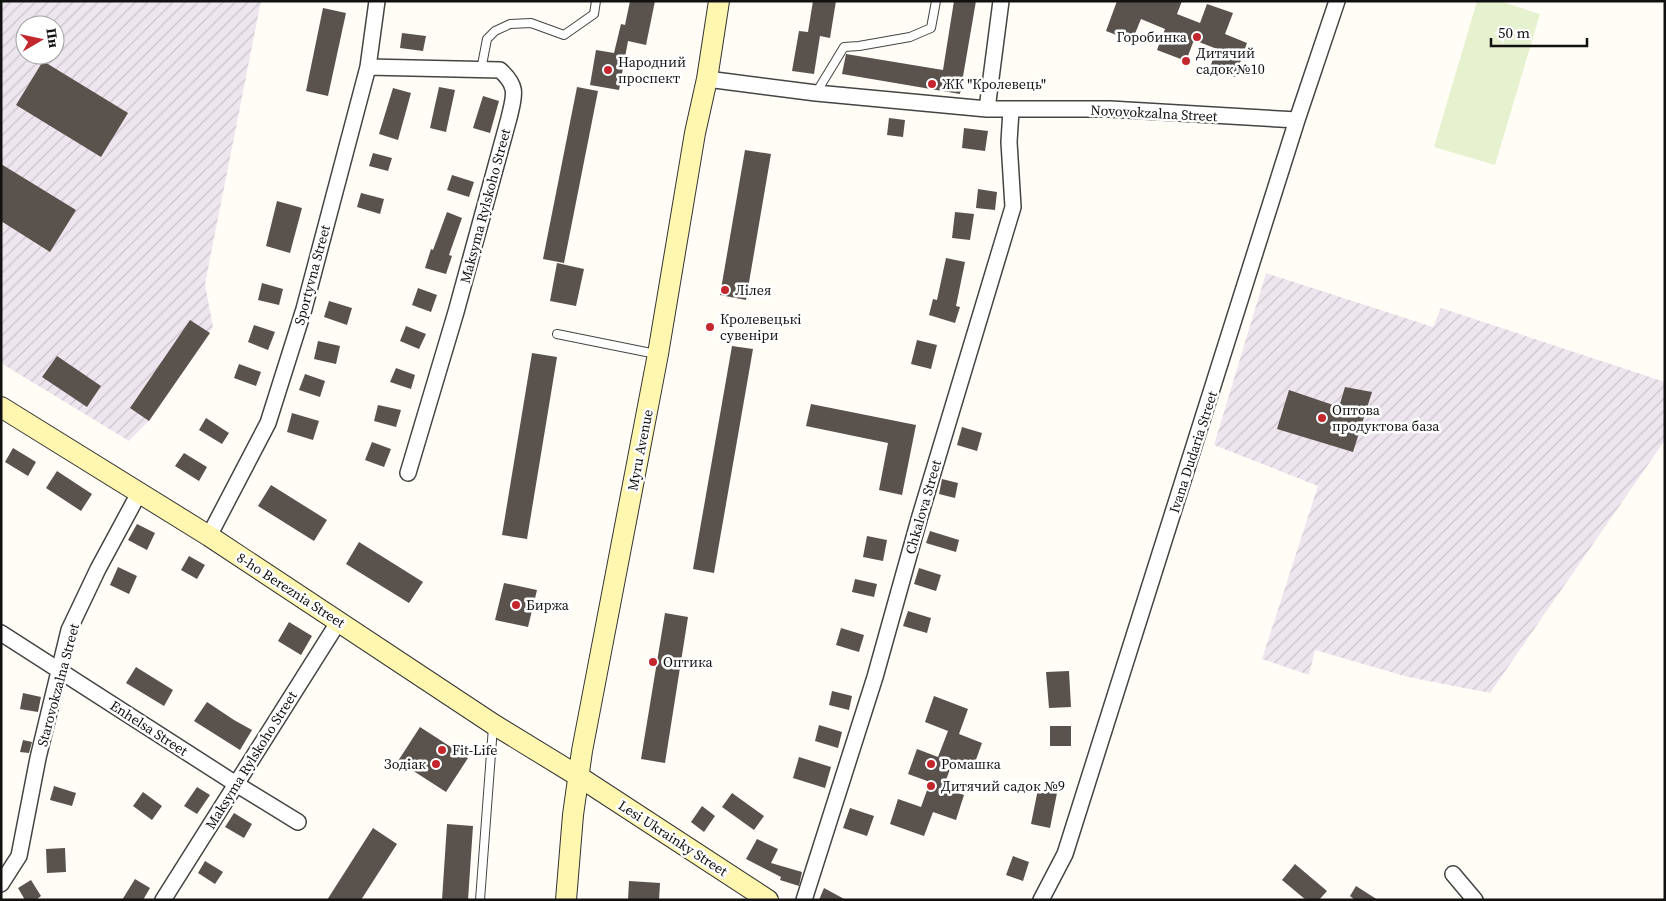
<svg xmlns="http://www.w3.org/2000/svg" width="1666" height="901" font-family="'Source Serif 4',serif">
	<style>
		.industrial { fill: url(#industrial-furrows); fill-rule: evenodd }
		.pitch { fill: #e6f2cf }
		.building { fill: #5a524d }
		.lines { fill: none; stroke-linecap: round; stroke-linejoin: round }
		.lane-casing { stroke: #444; stroke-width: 10 }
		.street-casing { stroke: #444; stroke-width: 18 }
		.secondary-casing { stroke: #333; stroke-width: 22 }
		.lane { stroke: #fff; stroke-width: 8 }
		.street { stroke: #fff; stroke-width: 15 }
		.secondary { stroke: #fff6b0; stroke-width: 20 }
		.poi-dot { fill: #c4262e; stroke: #fff; stroke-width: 2 }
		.labels { text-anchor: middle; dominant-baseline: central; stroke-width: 5; stroke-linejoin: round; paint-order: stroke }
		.poi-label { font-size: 14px; fill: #111; stroke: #fff; text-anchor: start }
		.street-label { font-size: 14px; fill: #111; stroke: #fff }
	</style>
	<defs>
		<pattern id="industrial-furrows" width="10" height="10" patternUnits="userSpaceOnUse" patternTransform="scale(1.25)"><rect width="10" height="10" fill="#eee6ef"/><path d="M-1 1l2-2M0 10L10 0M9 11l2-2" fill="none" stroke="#cbc4cc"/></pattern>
	</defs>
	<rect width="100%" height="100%" fill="#fffdf5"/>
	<path class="industrial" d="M1,1H261L205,284L213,327L149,421L129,441L1,363ZM25,25H55V55H25Z
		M1266,273L1433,327L1441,308L1665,382V440L1490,693L1408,677L1315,650L1309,675L1262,659L1318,486L1214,445Z"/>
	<path class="pitch" d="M1477,1H1499L1540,14L1495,165L1434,147Z"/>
	<path class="building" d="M630,1H655L646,45L628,41L619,90L590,85L596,50L614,53L621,24L625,25Z
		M813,1H836L830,38L820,36L814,74L792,71L799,31L808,32Z
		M954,1H976L960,94L842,74L846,54L943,70Z
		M1117,1H1182L1177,14L1200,23L1207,4L1233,13L1225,34L1247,43L1235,77L1210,67L1217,49L1194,40L1186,61L1157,50L1165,29L1141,19L1132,41L1106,31Z
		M323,8L346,13L328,96L306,91Z
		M402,33L426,36L423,51L400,48Z
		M43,61L128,113L101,157L16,105Z
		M439,87L455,90L446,132L430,128Z
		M577,87L598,91L564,263L543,259Z
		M393,88L411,93L398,140L379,134Z
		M483,96L499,101L490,133L473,128Z
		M889,118L905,120L903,137L887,135Z
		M964,128L988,131L985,151L962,148Z
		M745,150L771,154L746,300L720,295Z
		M373,153L392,158L388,171L369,166Z
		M1,164L76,210L50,252L1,221Z
		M452,175L474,182L469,197L447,190Z
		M978,189L997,192L995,210L976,208Z
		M361,193L384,199L380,214L357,207Z
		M277,201L302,208L290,253L266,246Z
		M447,212L462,218L449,255L452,256L446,274L425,268L431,249L433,250Z
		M955,212L974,214L970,240L952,238Z
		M946,258L965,262L956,306L960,307L955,323L929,315L933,299L937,300Z
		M557,263L584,269L576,306L550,301Z
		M262,283L283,289L279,305L258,300Z
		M418,288L437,295L431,312L412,305Z
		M329,301L352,308L347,325L324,317Z
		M190,320L210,333L149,421L130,408Z
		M254,325L275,332L268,350L248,342Z
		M406,326L426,334L419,349L400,341Z
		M917,340L937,345L931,369L911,364Z
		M318,341L340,346L336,364L314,359Z
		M732,346L753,349L714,573L693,569Z
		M532,353L557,357L527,539L502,535Z
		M57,356L101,386L87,407L42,377Z
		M239,364L261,372L256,386L234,378Z
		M396,368L415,375L411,389L390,382Z
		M305,374L325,381L320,397L299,390Z
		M1345,387L1372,392L1353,452L1277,429L1289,390L1339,407Z
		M811,404L916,425L902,495L879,490L888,443L806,426Z
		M378,405L401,410L396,427L374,421Z
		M292,413L319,421L313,440L287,432Z
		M206,418L229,433L222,444L199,430Z
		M962,427L982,433L977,451L957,445Z
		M372,442L391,449L384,467L365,460Z
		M13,448L36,462L28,476L5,462Z
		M184,453L207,467L199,481L175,466Z
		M57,471L92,494L81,511L46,488Z
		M942,479L958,483L955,498L939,494Z
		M271,485L327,520L314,541L258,506Z
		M137,524L155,533L147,550L128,540Z
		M930,531L959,540L956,552L926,543Z
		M867,536L887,540L883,561L863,557Z
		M359,542L423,582L409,603L346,564Z
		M189,556L205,565L197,579L181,570Z
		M118,567L137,576L129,594L110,585Z
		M919,568L941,575L936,591L914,584Z
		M855,579L877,584L874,597L852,592Z
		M504,583L537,590L528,627L495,620Z
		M908,611L931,618L927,633L903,626Z
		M665,613L688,617L665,763L641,759Z
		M289,622L312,636L301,655L278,641Z
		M841,628L864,635L859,652L836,645Z
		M136,667L173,690L164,706L126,683Z
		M1069,671L1071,707L1049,708L1046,672Z
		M832,691L852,696L849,710L829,705Z
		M23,693L41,697L38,712L20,709Z
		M934,696L968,709L959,734L982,743L973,768L953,761L943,788L964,795L956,820L933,812L924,836L890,824L898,799L921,807L930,782L908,774L917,749L938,757L948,731L925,722Z
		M207,702L234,720L252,730L240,750L194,721Z
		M819,725L842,732L838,748L815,741Z
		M1050,726H1071V746H1050Z
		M420,727L468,758L446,792L398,761Z
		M23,740L32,742L29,753L20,752Z
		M799,757L831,767L825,788L793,778Z
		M54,786L76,793L72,806L50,800Z
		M197,787L210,795L197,814L184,806Z
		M1038,789L1057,793L1050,828L1031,824Z
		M143,792L162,806L152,820L133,806Z
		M732,793L764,816L754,830L722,807Z
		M702,806L715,816L704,832L691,822Z
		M850,808L874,816L867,836L843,828Z
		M234,813L252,824L244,838L225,827Z
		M447,824L473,826L468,900H442Z
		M373,828L397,844L361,900H327Z
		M757,839L778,849L771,863L802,872L799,886L780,880L781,877L746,859Z
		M65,848L66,872L47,873L46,849Z
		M1013,856L1029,862L1023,881L1006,875Z
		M205,861L223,872L215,884L198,873Z
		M1295,864L1327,891L1319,900H1306L1282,880Z
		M135,879L150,888L143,900H122Z
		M31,880L41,896L36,900H25L18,888Z
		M629,881L660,883L659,900H628Z
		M1356,886L1378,900H1355L1350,896Z
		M824,888L846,900H819Z"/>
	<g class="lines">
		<defs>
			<path id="lane" d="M481,70L487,39L495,31L510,24L531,23L564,35L594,14L596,1
				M816,93L844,47L859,46L910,37L931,28L936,1
				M557,334L656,354
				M480,900L493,727"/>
			<path id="street" d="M1001,1L987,109H1110L1297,120
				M368,67L500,70C519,87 514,96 509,118L456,312L408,473
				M707,79L816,93L987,109
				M209,536L268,423L304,309L368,67L377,1
				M1,633L236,784L298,822
				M1453,874L1475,900
				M1,884L19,856L38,758L69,630L98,569L139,493
				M163,900L339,621
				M804,900L875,677L920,516L1013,207L1009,142L1011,110
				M1041,900L1065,854L1297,120L1337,1"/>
			<path id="secondary" d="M1,407L209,536L493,724L578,776L768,900
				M566,900L573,815L582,751L658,354L695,133L707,79L719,1"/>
		</defs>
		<use href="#lane" class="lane-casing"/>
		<use href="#street" class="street-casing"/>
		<use href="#secondary" class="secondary-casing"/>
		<use href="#lane" class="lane"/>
		<use href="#street" class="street"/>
		<use href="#secondary" class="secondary"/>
	</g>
	<g class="poi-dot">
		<circle cx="1197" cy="37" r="5"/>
		<circle cx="1186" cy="61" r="5"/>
		<circle cx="608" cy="70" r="5"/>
		<circle cx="932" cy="84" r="5"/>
		<circle cx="725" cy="290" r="5"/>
		<circle cx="710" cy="327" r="5"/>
		<circle cx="1322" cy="418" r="5"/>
		<circle cx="516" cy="605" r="5"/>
		<circle cx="653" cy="662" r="5"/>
		<circle cx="442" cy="750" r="5"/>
		<circle cx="436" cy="764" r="5"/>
		<circle cx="931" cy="764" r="5"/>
		<circle cx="931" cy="786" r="5"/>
	</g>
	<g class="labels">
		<g class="poi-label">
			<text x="1187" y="37" text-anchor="end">Горобинка</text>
			<text x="1196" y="53">Дитячий<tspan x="1196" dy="16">садок №10</tspan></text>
			<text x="618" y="62">Народний<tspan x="618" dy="16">проспект</tspan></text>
			<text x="942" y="84">ЖК "Кролевець"</text>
			<text x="735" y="290">Лілея</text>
			<text x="720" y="319">Кролевецькі<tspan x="720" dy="16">сувеніри</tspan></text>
			<text x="1332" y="410">Оптова<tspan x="1332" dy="16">продуктова база</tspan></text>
			<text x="526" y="605">Биржа</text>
			<text x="663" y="662">Оптика</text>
			<text x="452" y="750">Fit-Life</text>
			<text x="426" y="764" text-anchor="end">Зодіак</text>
			<text x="941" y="764">Ромашка</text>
			<text x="941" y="786">Дитячий садок №9</text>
		</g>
		<g class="street-label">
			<text transform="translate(1154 113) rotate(3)">Novovokzalna Street</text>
			<text transform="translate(485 206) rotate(-75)">Maksyma Rylskoho Street</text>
			<text transform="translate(312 275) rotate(-75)">Sportyvna Street</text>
			<text transform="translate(640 450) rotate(-79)">Myru Avenue</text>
			<text transform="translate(1193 452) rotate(-72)">Ivana Dudaria Street</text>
			<text transform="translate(923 507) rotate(-74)">Chkalova Street</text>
			<text transform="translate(291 590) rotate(33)">8-ho Bereznia Street</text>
			<text transform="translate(58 685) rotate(-75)">Starovokzalna Street</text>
			<text transform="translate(149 728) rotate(33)">Enhelsa Street</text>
			<text transform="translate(251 760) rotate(-58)">Maksyma Rylskoho Street</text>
			<text transform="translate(673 838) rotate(33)">Lesi Ukrainky Street</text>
		</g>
	</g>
	<rect width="1666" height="901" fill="none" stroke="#111111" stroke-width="5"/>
	<g transform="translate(40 40) rotate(81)"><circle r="24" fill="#ffffff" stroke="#a0a0a0"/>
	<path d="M0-4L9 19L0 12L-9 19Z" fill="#c4262e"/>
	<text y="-8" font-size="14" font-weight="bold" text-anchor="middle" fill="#111111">Пн</text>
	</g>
	<path d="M1491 38v8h96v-8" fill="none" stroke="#111111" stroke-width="2.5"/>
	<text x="1498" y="38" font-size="15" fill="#111111" stroke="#ffffff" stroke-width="4" paint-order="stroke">50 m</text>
</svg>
